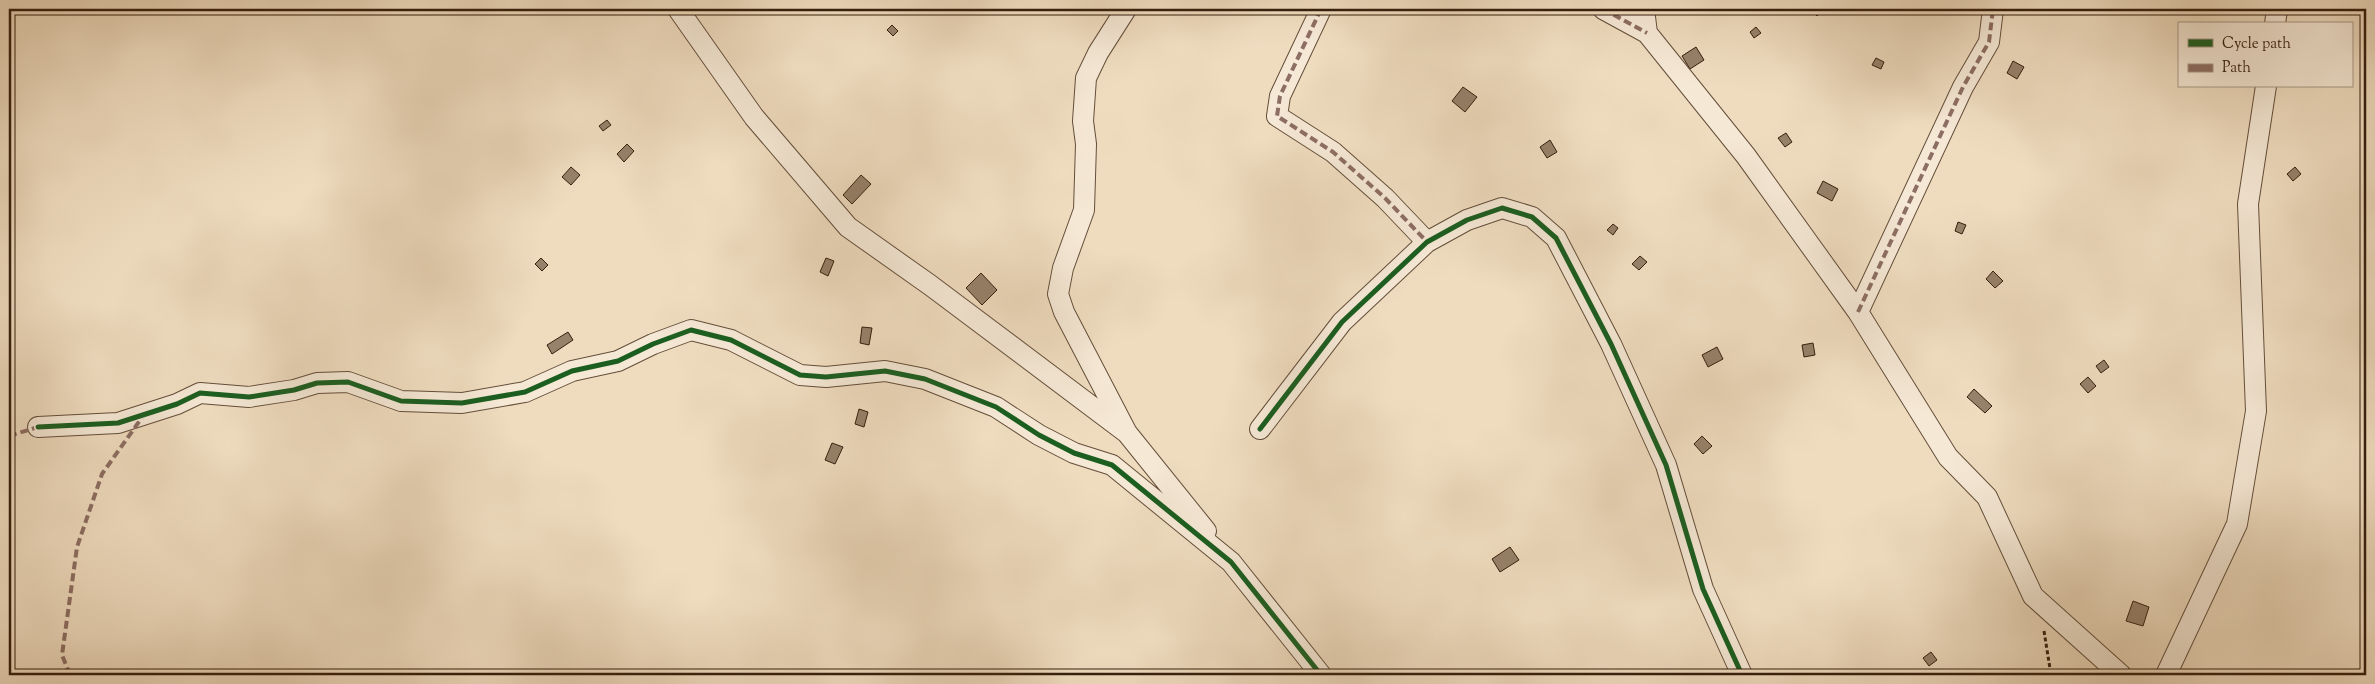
<svg xmlns="http://www.w3.org/2000/svg" width="2375" height="684" font-family="'Sorts Mill Goudy',serif">
	<style>
		.building { fill: #96816a; stroke: #351f0d }
		.lines { fill: none; stroke-linecap: round; stroke-linejoin: round }
		.minor-casing { stroke: #644e3a; stroke-width: 22 }
		.path { stroke: #351f0d; stroke-width: 3; stroke-dasharray: 4 2.5; stroke-linecap: butt }
		.minor { stroke: #f5e8d5; stroke-width: 20 }
		.quiet { stroke: #8d6e63; stroke-width: 4; stroke-dasharray: 8 4; stroke-linecap: butt }
		.cycleway-casing { stroke: #f5e8d5; stroke-width: 8 }
		.cycleway { stroke: #1b5e20; stroke-width: 5 }
	</style>
	<rect width="100%" height="100%" fill="#efdcbf"/>
	<filter id="stains"><feTurbulence type="fractalNoise" baseFrequency=".004" numOctaves="4"/><feColorMatrix values="0 0 0 0 .2 0 0 0 0 .09 0 0 0 0 .02 0 0 0 .5 -.17"/></filter>
	<radialGradient id="worn" r=".72"><stop offset=".6" stop-color="#630" stop-opacity="0"/><stop offset="1" stop-color="#630" stop-opacity=".3"/></radialGradient>
	<path class="building" d="M1810,9H1823L1817,16Z
		M892,25L898,31L893,36L887,30Z
		M1756,27L1761,33L1754,38L1750,32Z
		M1696,47L1704,60L1690,69L1682,56Z
		M1876,58L1884,62L1881,69L1872,65Z
		M2013,61L2024,67L2017,79L2007,73Z
		M1463,87L1477,97L1465,112L1452,101Z
		M607,120L611,125L603,131L599,126Z
		M1786,133L1792,142L1785,147L1778,138Z
		M1550,140L1557,152L1547,158L1540,147Z
		M627,144L634,151L624,162L617,154Z
		M571,167L580,175L571,185L562,177Z
		M2295,167L2301,174L2293,181L2287,174Z
		M861,175L871,184L852,204L843,195Z
		M1823,181L1838,189L1832,201L1817,193Z
		M1958,222L1966,225L1962,234L1955,231Z
		M1613,224L1618,228L1613,235L1607,230Z
		M1640,256L1647,262L1639,270L1632,264Z
		M541,258L548,265L542,271L535,264Z
		M826,258L834,261L828,276L820,272Z
		M1993,271L2003,281L1995,288L1986,279Z
		M981,273L997,290L982,305L966,288Z
		M862,327L872,328L869,345L860,343Z
		M568,332L573,340L552,354L547,345Z
		M1813,343L1815,355L1804,357L1802,345Z
		M1717,347L1723,359L1708,367L1702,355Z
		M2104,360L2109,367L2101,373L2096,366Z
		M2088,377L2096,386L2088,393L2080,384Z
		M1974,389L1992,406L1985,413L1967,397Z
		M859,409L868,412L864,427L855,424Z
		M1702,436L1712,446L1703,454L1694,444Z
		M832,443L843,447L835,464L825,460Z
		M1510,547L1519,560L1500,572L1492,559Z
		M2133,601L2149,607L2143,626L2126,621Z
		M1931,652L1937,660L1929,666L1923,658Z"/>
	<g class="lines">
		<defs>
			<path id="minor" d="M678,9L754,117L848,227L930,285L1127,433
				M1126,9L1098,53L1086,78L1083,121L1086,144L1084,210L1063,268L1058,294L1064,312L1127,433L1206,531
				M1321,9L1280,96L1277,116L1333,152L1385,198L1427,242
				M1603,9L1647,33
				M1644,9L1647,33L1746,156L1858,312L1948,457L1987,497L2033,596L2121,675
				M2275,24L2277,9
				M1858,312L1963,87L1989,42L1993,9
				M38,427L118,423L177,404L200,393L249,397L294,390L317,383L348,382L401,401L462,403L525,392L572,371L618,361L653,344L691,330L731,340L800,375L826,377L885,371L925,379L996,407L1039,435L1074,453L1112,465L1231,562L1321,675
				M1260,429L1342,322L1427,242L1467,220L1502,208L1532,217L1556,238L1611,344L1666,465L1703,589L1742,675
				M2166,675L2237,524L2256,411L2248,204L2266,86"/>
		</defs>
		<use href="#minor" class="minor-casing"/>
		<path class="path" d="M2044,631L2051,675"/>
		<use href="#minor" class="minor"/>
		<path class="quiet" d="M1321,9L1280,96L1277,116L1333,152L1385,198L1427,242
			M1603,9L1647,33
			M1858,312L1963,87L1989,42L1993,9
			M9,436L38,427
			M70,675L62,655L77,547L102,474L143,416"/>
		<defs>
			<path id="cycleway" d="M38,427L118,423L177,404L200,393L249,397L294,390L317,383L348,382L401,401L462,403L525,392L572,371L618,361L653,344L691,330L731,340L800,375L826,377L885,371L925,379L996,407L1039,435L1074,453L1112,465L1231,562L1321,675
				M1260,429L1342,322L1427,242L1467,220L1502,208L1532,217L1556,238L1611,344L1666,465L1703,589L1742,675"/>
		</defs>
		<use href="#cycleway" class="cycleway-casing"/>
		<use href="#cycleway" class="cycleway"/>
	</g>
	<rect width="2375" height="684" fill="none" stroke="#efdcbf" stroke-width="30"/>
	<rect x="10" y="10" width="2355" height="664" fill="none" stroke="#351f0d" stroke-width="2.5"/>
	<rect x="15" y="15" width="2345" height="654" fill="none" stroke="#351f0d"/>
	<rect x="2178" y="22" width="175" height="65" fill="#f5e8d5" stroke="#a89885"/>
	<rect x="2188" y="39" width="25" height="8" fill="#1b5e20" stroke="#a89885"/>
	<text x="2222" y="48" font-size="15" fill="#351f0d">Cycle path</text>
	<rect x="2188" y="64" width="25" height="8" fill="#8d6e63" stroke="#a89885"/>
	<text x="2222" y="72" font-size="15" fill="#351f0d">Path</text>
	<rect width="100%" height="100%" filter="url(#stains)"/>
	<rect width="100%" height="100%" fill="url(#worn)"/>
</svg>
